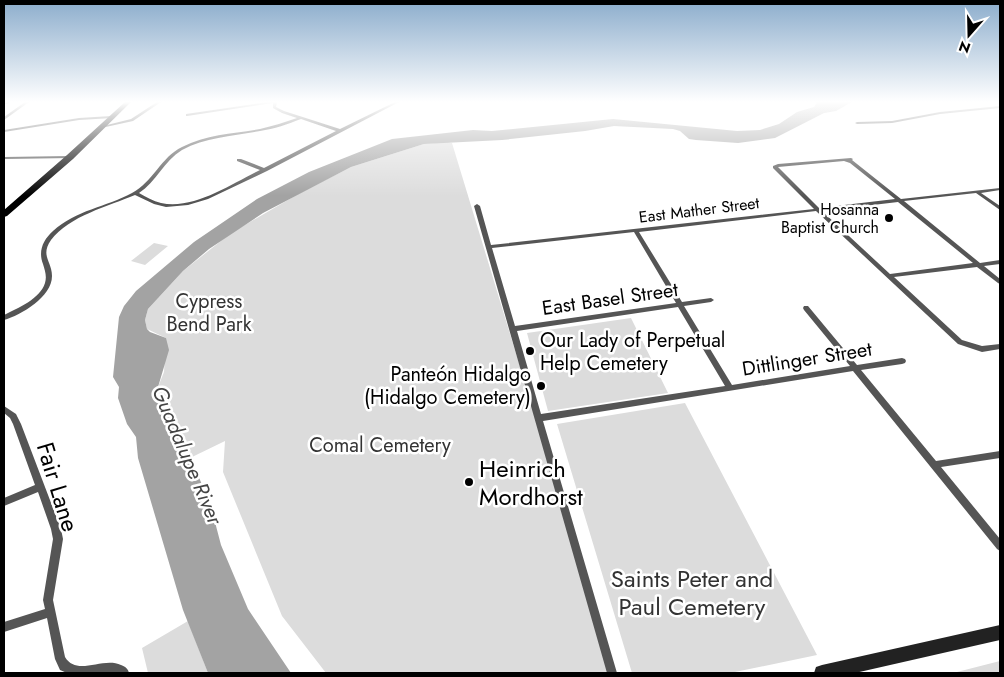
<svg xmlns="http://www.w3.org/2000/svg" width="1004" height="677" font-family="Jost,sans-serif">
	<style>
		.green { fill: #dcdcdc }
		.water { fill: #a3a3a3 }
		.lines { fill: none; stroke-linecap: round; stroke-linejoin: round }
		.minor { fill: #555; fill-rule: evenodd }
		.secondary { fill: #222; fill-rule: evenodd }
		.primary { fill: #000; fill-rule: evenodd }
		.rail-casing { stroke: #000; stroke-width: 2.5 }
		.rail { stroke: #fff; stroke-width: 1; stroke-dasharray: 4; stroke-linecap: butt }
		.poi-dot { fill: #000; stroke: #fff; stroke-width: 2 }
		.labels { text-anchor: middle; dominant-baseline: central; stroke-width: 5; stroke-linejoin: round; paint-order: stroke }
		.far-poi-label { font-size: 16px; fill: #000; stroke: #fff; text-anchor: end }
		.far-street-label { font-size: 16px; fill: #000; stroke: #fff }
		.street-label { font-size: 20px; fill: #000; stroke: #fff }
		.park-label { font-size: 20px; fill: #333; stroke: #fff }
		.poi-label { font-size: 20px; fill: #000; stroke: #fff; text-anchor: start }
		.water-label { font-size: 21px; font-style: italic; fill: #444; stroke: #fff }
		.near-poi-label { font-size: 24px; fill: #000; stroke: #fff; text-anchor: start }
		.near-street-label { font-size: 24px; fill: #000; stroke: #fff }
		.near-park-label { font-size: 24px; fill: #333; stroke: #fff }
	</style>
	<rect width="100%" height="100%" fill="#fff"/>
	<path class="green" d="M447,142L452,143L613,673H326L282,616L223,472L225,441L190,458L181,436L163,410L158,387L164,372L166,338L147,329L145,320L148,309L183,271L231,233L300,193L351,167L424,144Z
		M154,243L168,246L145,265L131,261Z
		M631,318L668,393L548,411L527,333Z
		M685,403L817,655L730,673H632L557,424Z
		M188,621L208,673H148L142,648Z
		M1000,661V673H953Z"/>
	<path class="water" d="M817,102H852L836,111L824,113L775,138L738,143L696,140L689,139L680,131L673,129L614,126L585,131L502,140L424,144L351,167L263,213L209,249L183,271L148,309L145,320L147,329L150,332L166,338L169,350L158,387L163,410L181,436L210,503L221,545L248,609L291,673H208L183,610L138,458L136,437L127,424L118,398L119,387L113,377L119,317L124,306L136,291L194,242L257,199L309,172L392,139L473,130L492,131L613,119L737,131L760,130L779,124L797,112L814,107Z"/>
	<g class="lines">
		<path class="minor" d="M25,102H29L4,120V117Z
			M157,102H161L133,121L101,128L99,127L131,119Z
			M268,102H277L276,107L284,111L340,129L395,102H399L267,171L208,199L188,205L166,207L154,204L135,195C109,206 69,216 51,240C40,256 52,261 52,276C52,297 21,315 4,320V315C18,308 40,299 45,283C47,276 45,271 43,264C38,251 43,240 53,231C76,210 106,207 132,193C153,182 161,157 182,147C207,134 234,134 260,129C273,126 285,122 297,118L282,113L273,108V103L187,116H186V114ZM301,119L336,131L264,168L241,159H237V161L260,170C231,184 194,210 161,203C153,201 146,197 139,193C156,182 164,161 182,150C206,137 234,136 260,131C274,129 288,124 301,119Z
			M1000,106V108L940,114L892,123L857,124L855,123L857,122L892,121L940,112Z
			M111,116H112V118L79,120L4,132V130L79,118Z
			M70,156L72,157V158L4,159V157Z
			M851,158L853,159L852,160L901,199L1000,188V190L981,193L1000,206V210L976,193L904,201L980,263L1000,260V264L984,266L1000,279V284L998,283L977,267L894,277L962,340L982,346L1000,344V349L982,352L958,344L816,211L639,232L682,302L711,298L714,300L711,302L684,306L732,385L850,366L804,310L803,308L804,306H808L857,365L902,358L905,359L906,361L905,363L902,364L861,370L936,461L1000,451V458L941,467L1000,539V551L997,549L853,371L543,421L617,673H607L474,206L477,204L480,206L491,245L814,209L773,168V166L778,164ZM844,161L850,163L895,199L819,208L778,167ZM898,202L973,263L890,274L822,211ZM634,232L676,303L515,326L492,248ZM678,307L725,386L541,414L517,331Z
			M4,406L16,414L21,424L61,529L63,539L53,600L65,657C77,677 103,656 121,665C126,667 128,669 129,673H67L60,670L55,659L47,618L4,632V622L45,609L43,600L53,539L51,529L38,492L4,506V498L35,485L13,424L10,418L4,413Z"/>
		<path class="secondary" d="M1000,625V640L855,673H814L816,667L822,665Z"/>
		<path class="primary" d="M125,102H131L73,159L7,216L4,217V210L67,155Z"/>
		<defs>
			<path id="rail" d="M4,103L8,102"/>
		</defs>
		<use href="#rail" class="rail-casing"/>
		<use href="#rail" class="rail"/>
	</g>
	<linearGradient id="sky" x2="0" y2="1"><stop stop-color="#8cadcc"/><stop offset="0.52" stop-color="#fff"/><stop offset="1" stop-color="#fff" stop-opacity="0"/></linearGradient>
	<rect width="1004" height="196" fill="url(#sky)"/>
	<g class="poi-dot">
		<circle cx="889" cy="218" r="5"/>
		<circle cx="530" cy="351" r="5"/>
		<circle cx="541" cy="386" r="5"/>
		<circle cx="469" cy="482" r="5"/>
	</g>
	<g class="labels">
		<g class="far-poi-label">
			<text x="879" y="209">Hosanna<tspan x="879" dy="18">Baptist Church</tspan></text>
		</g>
		<g class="far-street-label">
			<text transform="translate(699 210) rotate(-7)">East Mather Street</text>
		</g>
		<g class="street-label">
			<text transform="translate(610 299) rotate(-8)">East Basel Street</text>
			<text transform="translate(807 359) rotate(-9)">Dittlinger Street</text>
		</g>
		<g class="park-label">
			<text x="209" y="301">Cypress<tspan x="209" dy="23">Bend Park</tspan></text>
			<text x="380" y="445">Comal Cemetery</text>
		</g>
		<g class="poi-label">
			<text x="540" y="340">Our Lady of Perpetual<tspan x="540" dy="23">Help Cemetery</tspan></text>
			<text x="531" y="374" text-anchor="end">Panteón Hidalgo<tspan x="531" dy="23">(Hidalgo Cemetery)</tspan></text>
		</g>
		<g class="water-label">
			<text transform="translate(187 455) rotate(67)">Guadalupe River</text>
		</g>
		<g class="near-poi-label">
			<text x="479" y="468">Heinrich<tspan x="479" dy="28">Mordhorst</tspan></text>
		</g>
		<g class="near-street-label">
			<text transform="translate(58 487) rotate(73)">Fair Lane</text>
		</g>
		<g class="near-park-label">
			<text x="692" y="578">Saints Peter and<tspan x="692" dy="28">Paul Cemetery</tspan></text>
		</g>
	</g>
	<rect width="1004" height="677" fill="none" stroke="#000000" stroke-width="10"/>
	<g transform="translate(969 35) rotate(200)" stroke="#ffffff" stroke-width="4" paint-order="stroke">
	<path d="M0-4L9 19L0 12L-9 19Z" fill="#000000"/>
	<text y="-8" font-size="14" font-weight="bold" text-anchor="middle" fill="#000000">N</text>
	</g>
</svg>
